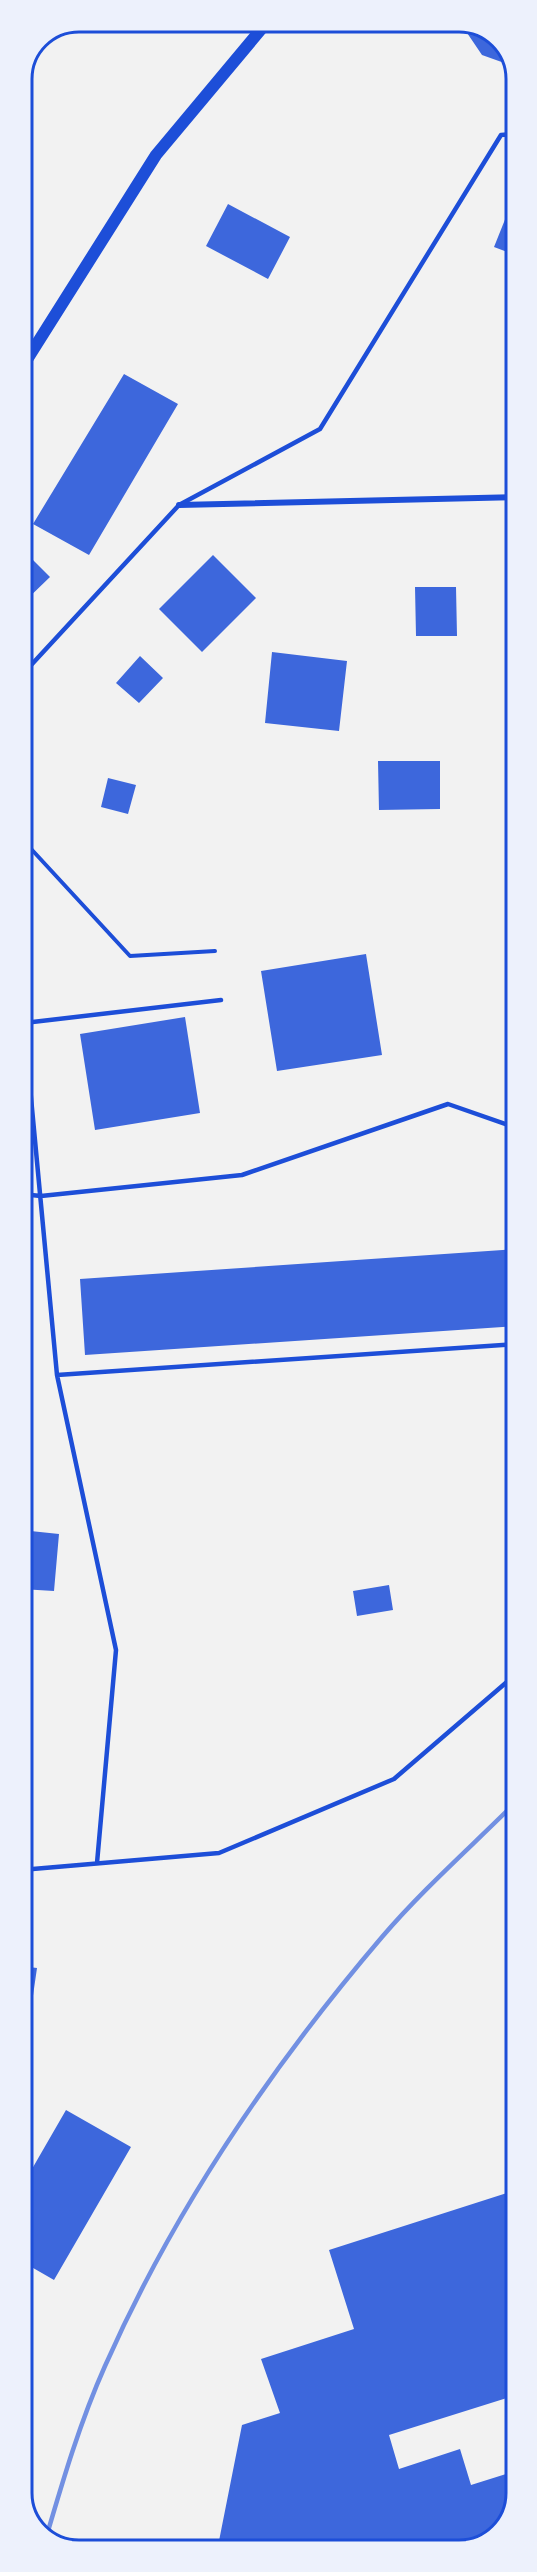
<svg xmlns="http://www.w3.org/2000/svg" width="537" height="2572" font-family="Inter,sans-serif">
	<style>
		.building { fill: #3d67dc }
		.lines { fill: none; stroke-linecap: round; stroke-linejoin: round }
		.path { stroke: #1d4ed8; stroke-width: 4 }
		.service { stroke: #1d4ed8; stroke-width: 4.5 }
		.minor { stroke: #1d4ed8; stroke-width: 6 }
		.secondary { stroke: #1d4ed8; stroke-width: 12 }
		.rail { stroke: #7290e2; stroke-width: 4.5 }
		.rim { fill: none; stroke: #1d4ed8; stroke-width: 3 }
	</style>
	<rect width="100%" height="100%" fill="#f2f2f2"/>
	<path class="building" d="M459,21H465L499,38L513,66L482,55Z
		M512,202L515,203V255L494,247Z
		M228,204L290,237L268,279L206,246Z
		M124,374L178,404L89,555L33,524Z
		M21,548L50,577L21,605Z
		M213,555L256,598L202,652L159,609Z
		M415,587H456L457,636H416Z
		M272,652L347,661L339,731L265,723Z
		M140,656L163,678L139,703L116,683Z
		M378,761H440V809L379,810Z
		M108,778L136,785L128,814L101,807Z
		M366,954L382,1055L277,1071L261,971Z
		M185,1017L200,1113L95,1130L80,1034Z
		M516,1249V1326L85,1355L80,1279Z
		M21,1370L33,1372L23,1439H21Z
		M21,1530L59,1534L54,1591L21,1589Z
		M389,1585L393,1610L357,1616L353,1591Z
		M21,1966L37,1968L26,2044H21Z
		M66,2110L131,2147L54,2280L21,2261V2188Z
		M516,2190V2395L389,2435L399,2469L460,2449L471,2485L516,2471V2493L501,2532L466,2550L217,2551L242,2425L280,2413L261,2359L354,2329L329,2250Z"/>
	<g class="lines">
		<path class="path" d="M21,838L130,956L215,951"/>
		<path class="service" d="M21,676L179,505L320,429L501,135L515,134
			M21,1194L41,1196L242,1175L448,1104L511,1126
			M57,1375L516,1344
			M97,1863L116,1650L57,1375L24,1023L221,1000
			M21,1870L219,1853L394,1779L516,1674"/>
		<path class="minor" d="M179,505L516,497"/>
		<path class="secondary" d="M21,369L156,155L268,21"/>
		<path class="rail" d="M46,2538C63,2480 80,2422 105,2366C174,2210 271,2067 382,1937C423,1889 472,1846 516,1802"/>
	</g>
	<path d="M0 0H537V2572H0ZM79 32H459A47 47 0 0 1 506 79V2493A47 47 0 0 1 459 2540H79A47 47 0 0 1 32 2493V79A47 47 0 0 1 79 32Z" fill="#edf1fc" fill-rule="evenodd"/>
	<path class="rim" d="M79 32H459A47 47 0 0 1 506 79V2493A47 47 0 0 1 459 2540H79A47 47 0 0 1 32 2493V79A47 47 0 0 1 79 32Z"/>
</svg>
